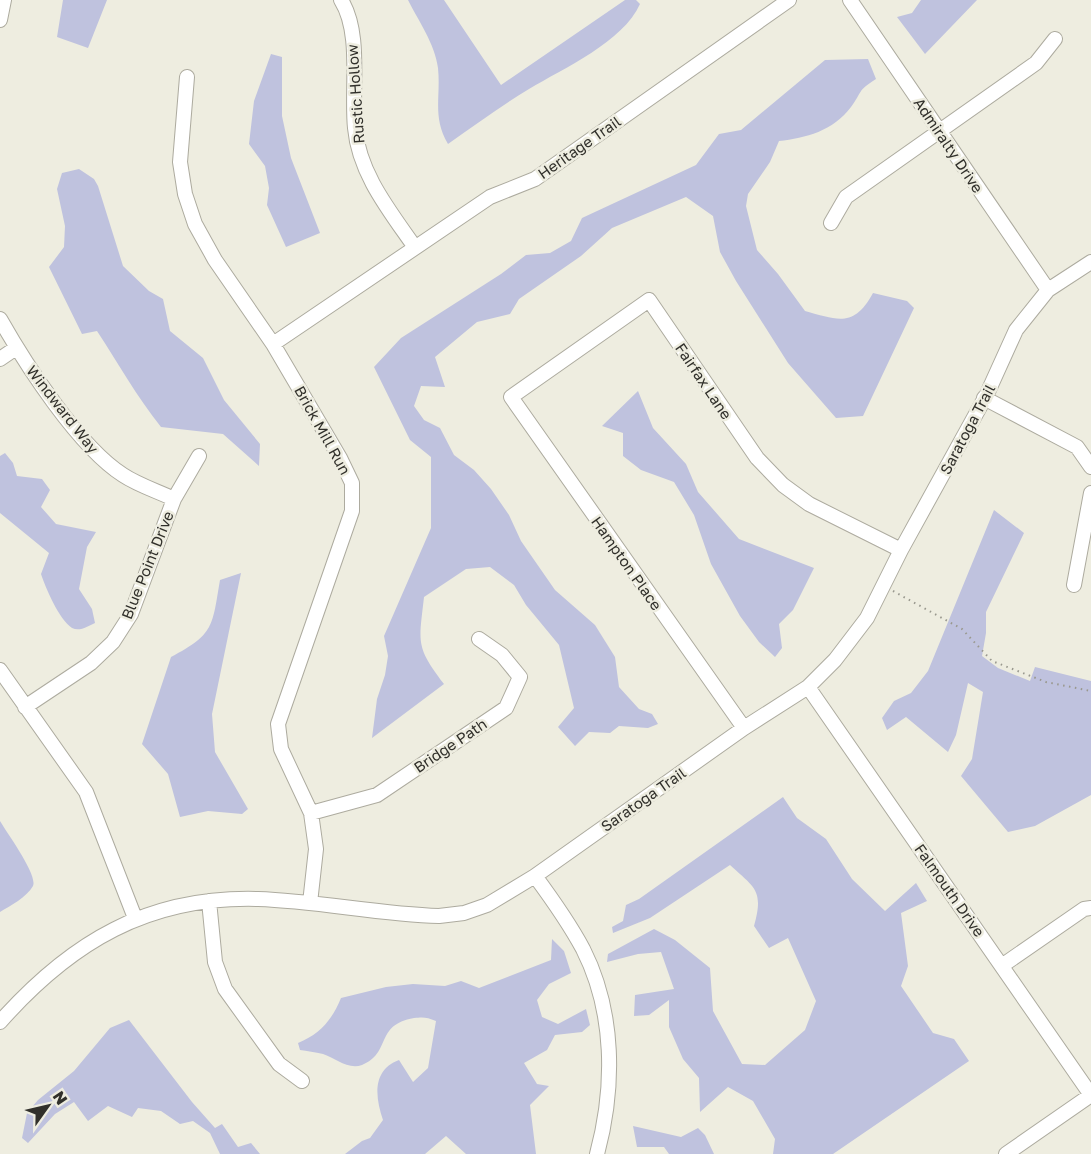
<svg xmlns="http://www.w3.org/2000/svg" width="1091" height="1154" font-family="'Golos Text',sans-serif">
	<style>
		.green { fill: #bfc2de }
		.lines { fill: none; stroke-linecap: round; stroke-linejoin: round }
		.minor-casing { stroke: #adab9f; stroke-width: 16 }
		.path { stroke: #99988e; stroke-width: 2; stroke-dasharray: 1.5 4.5; stroke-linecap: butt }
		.minor { stroke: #fff; stroke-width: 14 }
		.labels { text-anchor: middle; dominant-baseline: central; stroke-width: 5; stroke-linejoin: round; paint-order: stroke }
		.street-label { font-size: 15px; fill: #31302b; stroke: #eeede0 }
	</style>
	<rect width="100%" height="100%" fill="#eeede0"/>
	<path class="green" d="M63,0H107L88,48L57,37Z
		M408,0H444L501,85L625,0H636L640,4C623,42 564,68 529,89C501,106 475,125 448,144C432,117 441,97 438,68C435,44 418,20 408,0Z
		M921,0H977L925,54L897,17L912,13Z
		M271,54L282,57V116L291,158L320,233L286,247L267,205L269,188L265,166L249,144L254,101Z
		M868,59L876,79C856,92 863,91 851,107C833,131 806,138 779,141L770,162L748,194L746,206L757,250L778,274L805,311C838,320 854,328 873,293L907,301L914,308L863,416L836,418L788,363L736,281L720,252L713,216L686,197L612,228L581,256L519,299L510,314L477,322L435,357L445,387L421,386L414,406L424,420L440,428L454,455L474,470L491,489L509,515L521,541L555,590L595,625L615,657L619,687L639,709L652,714L658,724L648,728L619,726L610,733L589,732L575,746L558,727L574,708L559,645L526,605L514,585L490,567L466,569L424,597C419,643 415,646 444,684L372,738L377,699L385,675L388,656L384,636L431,528V457L410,440L374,367L401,338L501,274L526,255L550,253L571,241L582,218L696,165L719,134L741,130L825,60Z
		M79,169L94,179L98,186L123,266L149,291L163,299L170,331L203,358L224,400L260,444L259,466L223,434L161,427C137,397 118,363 97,331L82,334L49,267L64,247L65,226L57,189L62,173Z
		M638,391L653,428L686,464L698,492L739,539L814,568L793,610L779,624L782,648L775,657L759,642L740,616L711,564L694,515L674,482L641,470L623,456V433L602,426Z
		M5,453L13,463L17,476L42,479L50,490L41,507L56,524L96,532L87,547L79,589L92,609L95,623C88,626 80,632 72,628C59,619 46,589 41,574L49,553L0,513V456Z
		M994,510L1024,533L986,612V633L982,656L998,668L1030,681L1035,667L1091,681V795L1035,826L1008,832L961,776L972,759L983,692L968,683L956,735L948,752L906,717L887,730L882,718L894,701L911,693L928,671Z
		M241,573L212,714L215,752L248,809L242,814L208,811L180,817L168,774L142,744L171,657C215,634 212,626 220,580Z
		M783,797L797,818L826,839L852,879L885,911L916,883L927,901L901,913L908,966L901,986L933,1033L954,1039L969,1061L833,1154H773L775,1139L753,1101L728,1087L700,1112L699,1078L683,1059L669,1027V1000L649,1015L634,1016L635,995L674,989L661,952L638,954L607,962L608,954L654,929L675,940L710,968L713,1011L742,1064L765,1065L805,1030L816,1001L788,938L769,948L754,926C764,890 755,888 730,865L650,918L613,933L612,927L623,921L626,905L639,899Z
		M0,821C7,833 38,875 33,886C27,897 10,906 0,912Z
		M552,939L564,951L571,973L549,984L537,1000L542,1017L558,1024L586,1009L590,1025L582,1032L555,1035L547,1050L524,1063L537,1084L549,1086L530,1105L536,1154H466L446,1136L425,1154H345L362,1141L370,1138L383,1120C375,1097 372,1070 399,1060L413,1082L428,1068L436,1021C427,1017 423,1017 414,1018C374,1025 392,1053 362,1065C348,1070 335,1058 323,1054C315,1052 307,1051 300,1050L298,1043C320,1034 332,1020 341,998L386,987L413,984L445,986L461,981L479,988L551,960Z
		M129,1020L192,1102L215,1128L222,1124L238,1147L251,1143L260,1154H220L210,1133L193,1121L180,1124L161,1111L138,1108L132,1117L108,1106L88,1121L74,1102L55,1114L28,1143L22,1138L27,1113L38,1100L74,1071L110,1028Z
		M633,1126L681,1137L698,1128L705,1135L714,1154H669L664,1147H637Z"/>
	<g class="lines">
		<defs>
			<path id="minor" d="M341,0C362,33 351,90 355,128C359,173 389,210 414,246
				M850,0L1048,290
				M0,20L4,0
				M187,77L180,162L185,194L195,224L215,260L273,344L340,458L352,483V511L278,724L281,749L311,813L316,849L310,903
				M831,223L846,197L1036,63L1055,39
				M0,319C26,365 79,447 123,475C138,485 157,491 174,499
				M273,344L490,197L535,179L789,0
				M0,359L16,348
				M984,398L1077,447L1091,467
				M1074,585L1091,493
				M0,670L86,792L135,918
				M808,687L1091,1095
				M25,707L91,663L113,642L131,614L174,499L199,456
				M744,728L511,397L649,300L757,458L783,485L809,504L901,550
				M311,813L377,795L506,708L520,677L502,655L479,639
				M535,876C552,899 569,923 583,949C615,1012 615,1087 597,1154
				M209,901L215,962L225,989L279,1064L302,1081
				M1003,965L1084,909L1091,908
				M0,1022C71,942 148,896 258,899C318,901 378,914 439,916L464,913L487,905L535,876L744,728L808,687L835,660L867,618L901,550L987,394L1016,330L1048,290L1091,262
				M1006,1154L1091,1095"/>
		</defs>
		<use href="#minor" class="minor-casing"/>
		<path class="path" d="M893,591L962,629L992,661L1046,682L1091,691"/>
		<use href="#minor" class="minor"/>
	</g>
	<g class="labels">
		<g class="street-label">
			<text transform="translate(355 94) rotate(-94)">Rustic Hollow</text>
			<text transform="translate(949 145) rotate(56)">Admiralty Drive</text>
			<text transform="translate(579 147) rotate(-35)">Heritage Trail</text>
			<text transform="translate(704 381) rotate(56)">Fairfax Lane</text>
			<text transform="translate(63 409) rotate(52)">Windward Way</text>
			<text transform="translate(967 429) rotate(-62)">Saratoga Trail</text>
			<text transform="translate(323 430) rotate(61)">Brick Mill Run</text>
			<text transform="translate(627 563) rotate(55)">Hampton Place</text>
			<text transform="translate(147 565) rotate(-68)">Blue Point Drive</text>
			<text transform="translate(450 745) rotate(-34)">Bridge Path</text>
			<text transform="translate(643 799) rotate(-35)">Saratoga Trail</text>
			<text transform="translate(950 890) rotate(55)">Falmouth Drive</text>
		</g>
	</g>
	<g transform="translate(48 1106) rotate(56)" stroke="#eeede0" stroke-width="4.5" paint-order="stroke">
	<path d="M0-4.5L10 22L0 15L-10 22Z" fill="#31302b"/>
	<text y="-9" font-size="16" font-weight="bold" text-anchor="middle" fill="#31302b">N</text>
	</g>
</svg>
